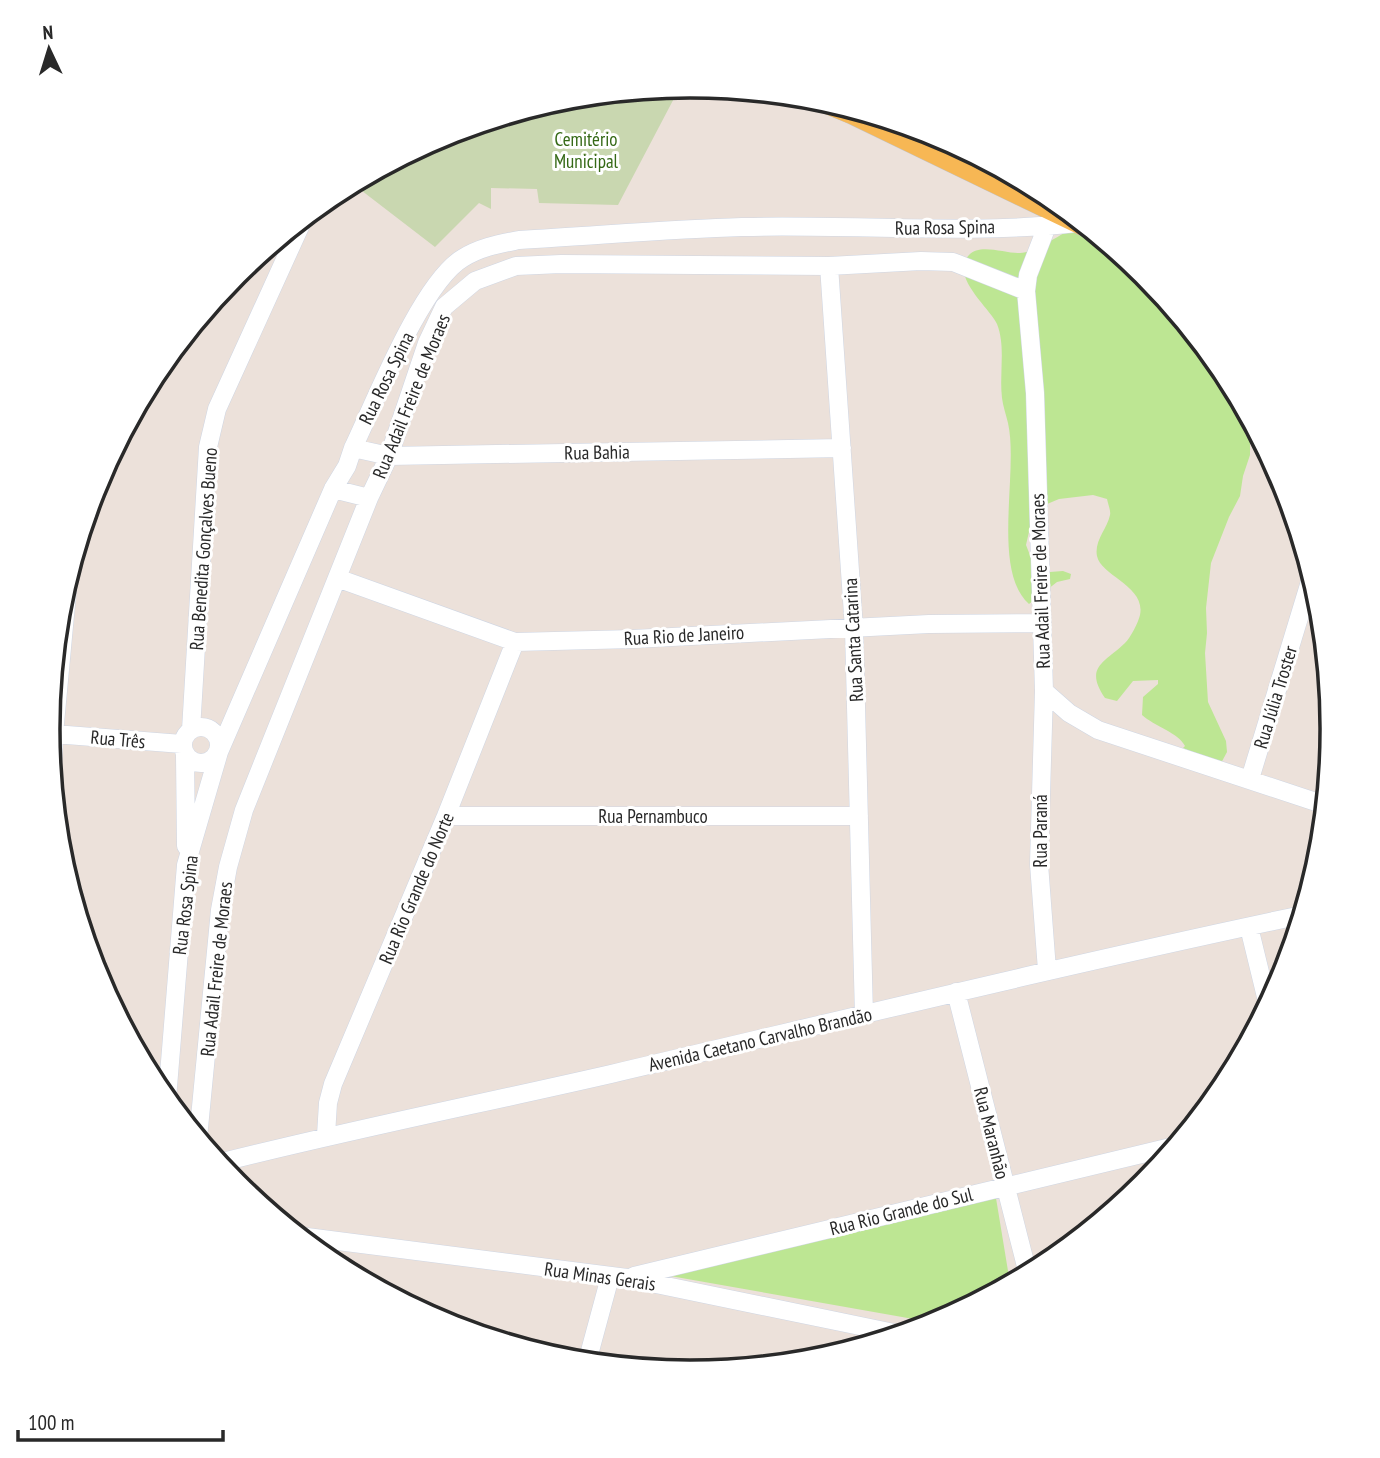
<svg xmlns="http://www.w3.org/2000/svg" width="1380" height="1458" font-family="'PT Sans Narrow',sans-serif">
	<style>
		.green { fill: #bde693 }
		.cemetery { fill: #c9d7b0 }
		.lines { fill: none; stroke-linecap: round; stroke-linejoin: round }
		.minor-casing { stroke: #cfd6e3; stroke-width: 19 }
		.major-casing { stroke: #c3c3c3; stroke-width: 24 }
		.minor { stroke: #fff; stroke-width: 18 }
		.major { stroke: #f7b754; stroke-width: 23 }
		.labels { text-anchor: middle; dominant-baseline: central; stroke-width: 6; stroke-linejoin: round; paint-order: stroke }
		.park-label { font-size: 19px; fill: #356916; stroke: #fff }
		.street-label { font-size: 19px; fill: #292929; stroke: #fff }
		.rim { fill: none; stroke: #292929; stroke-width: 3.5 }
	</style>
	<rect width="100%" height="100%" fill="#ece1da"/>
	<path class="green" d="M881,119L936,135L1047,195L1145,275L1225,372L1250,419V455L1243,476L1240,496L1229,517L1211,563L1206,608L1207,633L1205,653L1208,702L1226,741L1227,752L1220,765L1183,748L1185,746C1179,733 1154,726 1142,715L1143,697L1158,684V680L1133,681L1117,701L1105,698C1084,667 1104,663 1125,643C1131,637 1138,623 1140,615C1146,586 1101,576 1097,556C1094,541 1107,529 1110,515C1111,511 1108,504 1107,499L1093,495L1059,499L1040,507L1033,514L1026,545L1037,573L1063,571L1071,574L1070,579L1057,582L1029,604C991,570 1019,471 1008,423C1006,415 1003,406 1002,398C999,373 1006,347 997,324C990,308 949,276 969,255C980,243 1006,254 1020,253C1033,253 1060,235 1073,228Z
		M995,1192L1010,1283L936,1323L659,1274Z"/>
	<path class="cemetery" d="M680,87L618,205L539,203L537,189L491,188V209L479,203L435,247L353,184L444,135L565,99Z"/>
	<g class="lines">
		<defs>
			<path id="minor" d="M829,266L854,629L864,1015
				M353,448L389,456L842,448
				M333,489L369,498
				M337,578L515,642L633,639L929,624L1042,623
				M1044,691L1069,713L1098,730L1325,805
				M183 745a18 18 0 1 1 36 0a18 18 0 1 1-36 0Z
				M191,730L208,447L217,409L303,220
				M54,734L182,744
				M185,755L186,846
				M52,778L54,734L69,572
				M1250,779L1312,575
				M446,816H859
				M1249,927L1268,1005
				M1047,970L1039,864L1044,691L1035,393L1026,291L1028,275L1047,226
				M956,992L1028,1274
				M167,1099L186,865L219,752L333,489L347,466L353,448C375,402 422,282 463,258C481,247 499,244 519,240C594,236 668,229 742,227C854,224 966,235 1077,223
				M326,1135L328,1103L333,1084L446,816L515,642
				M198,1138L220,910L228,867L244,810L369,498L389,456L427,343L444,307L475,281L516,266L561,264L829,266L921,261L953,262L1026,291
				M219,1163C349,1130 480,1104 611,1074C841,1020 1070,964 1302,915
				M299,1236L627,1278L899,1334
				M634,1276L1175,1146
				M587,1362L610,1277"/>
			<path id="major" d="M822,100L851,112L1083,224"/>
		</defs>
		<use href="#minor" class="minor-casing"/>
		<use href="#major" class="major-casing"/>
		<use href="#minor" class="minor"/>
		<use href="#major" class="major"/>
	</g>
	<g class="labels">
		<g class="park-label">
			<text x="586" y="139">Cemitério<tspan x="586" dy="22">Municipal</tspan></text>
		</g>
		<g class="street-label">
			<text transform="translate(945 227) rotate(-1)">Rua Rosa Spina</text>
			<text transform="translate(386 378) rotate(-64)">Rua Rosa Spina</text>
			<text transform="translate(411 396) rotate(-68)">Rua Adail Freire de Moraes</text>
			<text transform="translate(597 452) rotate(-1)">Rua Bahia</text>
			<text transform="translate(203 549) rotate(-86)">Rua Benedita Gonçalves Bueno</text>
			<text transform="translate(1040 581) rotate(-92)">Rua Adail Freire de Moraes</text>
			<text transform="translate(684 635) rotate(-3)">Rua Rio de Janeiro</text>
			<text transform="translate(853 640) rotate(-93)">Rua Santa Catarina</text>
			<text transform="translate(1275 697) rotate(-73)">Rua Júlia Troster</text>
			<text transform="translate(118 739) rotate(5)">Rua Três</text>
			<text x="653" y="816">Rua Pernambuco</text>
			<text transform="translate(1040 831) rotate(-90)">Rua Paraná</text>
			<text transform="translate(416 888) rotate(-67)">Rua Rio Grande do Norte</text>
			<text transform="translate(185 905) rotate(-83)">Rua Rosa Spina</text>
			<text transform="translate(216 969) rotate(-84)">Rua Adail Freire de Moraes</text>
			<text transform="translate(760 1039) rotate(-13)">Avenida Caetano Carvalho Brandão</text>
			<text transform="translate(992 1133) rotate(76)">Rua Maranhão</text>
			<text transform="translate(901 1211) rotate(-14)">Rua Rio Grande do Sul</text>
			<text transform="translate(600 1276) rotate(8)">Rua Minas Gerais</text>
		</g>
	</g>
	<path d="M0 0H1380V1458H0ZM690 98H690A630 630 0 0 1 1320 728V730A630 630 0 0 1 690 1360H690A630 630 0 0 1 60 730V728A630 630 0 0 1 690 98Z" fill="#fff" fill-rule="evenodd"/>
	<path class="rim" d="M690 98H690A630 630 0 0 1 1320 728V730A630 630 0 0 1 690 1360H690A630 630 0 0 1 60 730V728A630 630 0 0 1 690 98Z"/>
	<g transform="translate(49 49) rotate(356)" stroke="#ffffff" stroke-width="5" paint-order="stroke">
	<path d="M0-5L12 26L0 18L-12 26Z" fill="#292929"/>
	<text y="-10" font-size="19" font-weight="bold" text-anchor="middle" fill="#292929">N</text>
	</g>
	<path d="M18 1430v10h205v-10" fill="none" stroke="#292929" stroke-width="3.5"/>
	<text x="28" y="1430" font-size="21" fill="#292929" stroke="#ffffff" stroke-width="5" paint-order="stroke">100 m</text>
</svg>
